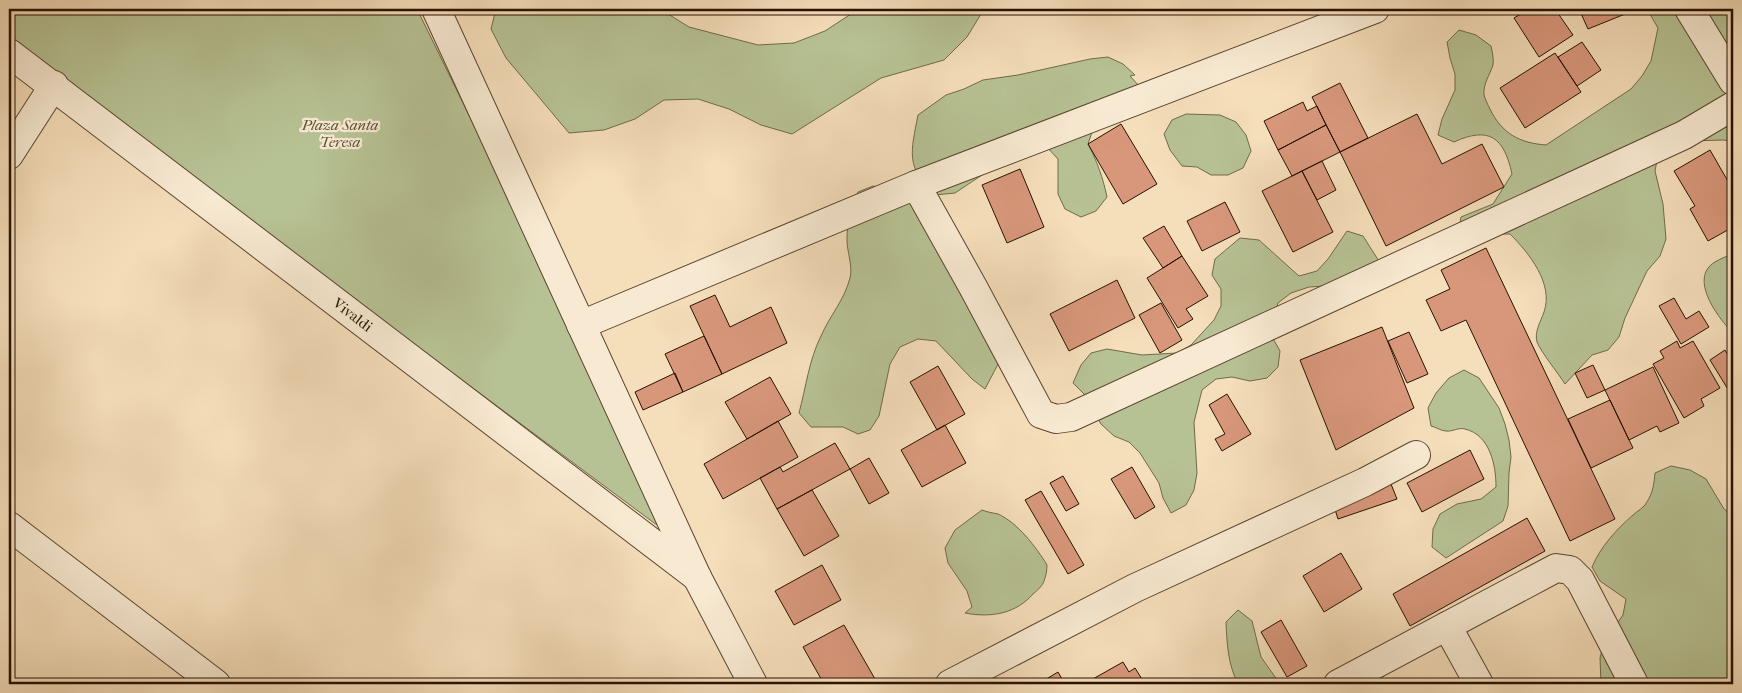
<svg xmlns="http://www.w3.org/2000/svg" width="1742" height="693" font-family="'IM FELL French Canon',serif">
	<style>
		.green { fill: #b7c294; stroke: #706a4b }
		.building { fill: #d8977b; stroke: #281202 }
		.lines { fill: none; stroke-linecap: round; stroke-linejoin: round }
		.minor-casing { stroke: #5b4530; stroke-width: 30 }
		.minor { stroke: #f8ead2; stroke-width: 28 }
		.labels { text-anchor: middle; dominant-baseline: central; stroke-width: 4.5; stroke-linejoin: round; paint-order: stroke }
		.park-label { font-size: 15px; font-style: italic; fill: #5a5035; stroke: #f8ead2 }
		.street-label { font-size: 15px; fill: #281202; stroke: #f8ead2 }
	</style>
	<rect width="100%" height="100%" fill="#f5deba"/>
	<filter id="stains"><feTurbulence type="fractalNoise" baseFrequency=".004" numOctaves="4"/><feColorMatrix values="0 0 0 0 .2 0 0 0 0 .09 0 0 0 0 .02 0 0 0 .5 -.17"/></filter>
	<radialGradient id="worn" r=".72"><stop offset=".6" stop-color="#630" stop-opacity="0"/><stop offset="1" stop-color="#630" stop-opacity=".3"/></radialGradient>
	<path class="green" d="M9,9H417L677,540L9,43Z
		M496,9H660L689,27L758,45L794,43L825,31L851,14L849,9H984L967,37L944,60L881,78L792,134L761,125L729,109L698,99L664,100L635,119L604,130L569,133L506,58L491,29Z
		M1647,9H1733V142L1724,140L1689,141L1658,155L1655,171L1663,204L1666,239L1660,256L1647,271L1625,318L1619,337L1608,350L1592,355L1565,384C1558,373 1541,352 1537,342C1534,332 1541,321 1544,312C1554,284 1529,253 1510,234H1458L1461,217L1493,204L1512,174C1504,137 1489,126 1454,142L1438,135L1442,119L1455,90V74L1450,58L1447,42L1459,30L1476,35L1491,46C1492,51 1494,59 1493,65C1490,75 1483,83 1484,95C1485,99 1488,105 1490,109C1502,134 1520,143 1546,145L1631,89L1642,76L1651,61L1658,28Z
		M1108,57L1123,64L1135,75L1130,76L1140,87L1093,129L1088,144C1097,161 1103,178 1107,197L1096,211L1081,217L1065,209L1058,194V159L1046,146L1012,155L955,193L935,195C905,167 911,152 918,115L946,95L964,89L983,80L1018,75L1090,59Z
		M1186,114L1220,115L1236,122L1246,135L1251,151L1243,168L1228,175H1211L1197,167L1182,166L1170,150L1164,134L1172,120Z
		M873,186L890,189L907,197L919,212L942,260L974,281L1009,343L985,389L972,379L936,341L918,339L900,347L890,364L879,416L870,430L858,434L843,427H811L799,413C806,387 809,360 821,336C830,315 844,301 850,278C853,266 847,252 847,240C847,222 850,207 858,192Z
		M1347,231L1363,236L1382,266L1378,283L1309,287L1291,293L1278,303L1273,318L1271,335L1280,351L1278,367L1267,378L1250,381L1232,377L1216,379L1202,390L1194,422L1197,473L1194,490L1186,505L1171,513L1163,498L1159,483L1140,453L1129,442L1114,436L1101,424L1084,394L1073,383L1081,365L1091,353L1107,349L1142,355L1177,353L1191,345L1214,320L1221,306V289L1212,275L1215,259L1240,238L1259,240L1299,276L1317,271L1328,259Z
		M1733,255V333C1718,318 1688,278 1715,262C1722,258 1726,256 1733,255Z
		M1464,370L1479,378L1499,408L1505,424L1509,440L1511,457L1509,473L1508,506L1503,521L1446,558L1432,547L1433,529L1440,514L1457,504L1481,499L1496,487C1496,465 1490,435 1465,429C1459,427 1452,432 1446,431C1441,431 1436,427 1431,426L1428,408L1436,393L1449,378Z
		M1671,466L1690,470L1706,479L1724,509L1733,516V684H1601L1600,658L1604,642L1623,615L1626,599L1600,581L1592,567C1601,546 1616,530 1633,515C1637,511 1644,508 1647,502C1653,492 1654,484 1655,473Z
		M982,510C987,512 993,513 998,514C1018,523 1036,547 1047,565C1047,570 1046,576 1044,581C1043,585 1038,590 1034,593C1016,614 991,618 965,613L972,607L967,591L948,563L945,548L955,530Z
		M1238,610L1252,621L1261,657L1280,684H1238C1228,664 1227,645 1226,622Z"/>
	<path class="building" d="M1529,9H1555L1573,35L1539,57L1514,18Z
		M1579,9H1634L1635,10L1588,29Z
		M1582,42L1601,70L1577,86L1558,57Z
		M1555,53L1581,92L1525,128L1500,88Z
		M1340,83L1368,138L1340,152L1312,97Z
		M1303,102L1307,111L1317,106L1326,125L1278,150L1264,121Z
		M1417,114L1442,164L1482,144L1504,187L1386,246L1340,152Z
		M1121,124L1157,184L1123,204L1088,144Z
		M1326,125L1340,152L1292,176L1278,150Z
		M1710,150L1733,190V227L1708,241L1690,209L1695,206L1674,171Z
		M1322,161L1336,190L1317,200L1302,171Z
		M1020,169L1044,227L1007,243L982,185Z
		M1302,171L1333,232L1293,252L1262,191Z
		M1225,202L1240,232L1202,251L1187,221Z
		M1164,226L1182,256L1163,268L1143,238Z
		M1486,248L1615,519L1570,541L1466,320L1441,331L1426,300L1450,289L1441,270Z
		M1182,256L1208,296L1186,309L1193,319L1178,328L1147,278Z
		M1117,280L1135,318L1069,351L1050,314Z
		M715,295L730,327L771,307L787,343L722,374L690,306Z
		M1674,298L1686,319L1699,311L1709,327L1681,344L1659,306Z
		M1161,303L1182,340L1160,353L1139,315Z
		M1382,327L1414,408L1336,450L1300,360Z
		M1409,332L1428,374L1407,383L1388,341Z
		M704,336L722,374L683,392L665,354Z
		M1677,341L1680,348L1693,341L1720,388L1701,399L1704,406L1684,418L1653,364L1664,358L1660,351Z
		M1725,350L1733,364V389L1729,391L1710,360Z
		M1593,365L1605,390L1587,398L1575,373Z
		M938,366L965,414L937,430L910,382Z
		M1653,367L1679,423L1660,432L1657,426L1629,440L1605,390Z
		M675,373L683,392L643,410L635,392Z
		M770,377L791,414L747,439L725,402Z
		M1227,394L1251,434L1222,451L1215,439L1225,434L1209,405Z
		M1610,400L1633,448L1591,468L1568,419Z
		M778,421L798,457L723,499L704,464Z
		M945,425L966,463L922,487L901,450Z
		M835,443L850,469L777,509L760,478L780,467L783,472Z
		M1470,450L1484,479L1422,512L1407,483Z
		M869,458L889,493L869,504L850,469Z
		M1132,467L1155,507L1135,519L1111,479Z
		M1063,476L1079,504L1066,511L1050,483Z
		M1391,484L1397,499L1338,519L1333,503Z
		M812,490L839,536L804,556L777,509Z
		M1041,491L1084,565L1068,574L1025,500Z
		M1527,518L1545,551L1410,626L1393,594Z
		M1341,553L1362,589L1324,612L1303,576Z
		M822,565L841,600L794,625L775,591Z
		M1281,620L1307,666L1287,677L1261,632Z
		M844,625L875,679L866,684H824L803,647Z
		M1123,662L1129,672L1135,668L1145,684H1084Z
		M1058,672L1065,684H1038Z"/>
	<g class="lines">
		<defs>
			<g id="minor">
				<path d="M436,9L697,577L753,684"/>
				<path d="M1689,9L1733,81"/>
				<path id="s1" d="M9,53L697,577"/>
				<path d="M9,155L54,85"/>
				<path d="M916,185L973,287L1034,401L1041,414L1056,419L1071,417L1684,135L1733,106"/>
				<path d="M581,325L916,185L1375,9"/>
				<path d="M9,526L216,684"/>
				<path d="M1447,626L1479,684"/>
				<path d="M950,684L1135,588L1365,482L1416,455"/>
				<path d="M1338,684L1556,568L1570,570L1580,580L1634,684"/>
			</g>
		</defs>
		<use href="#minor" class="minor-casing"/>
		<use href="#minor" class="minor"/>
	</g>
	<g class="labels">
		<g class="park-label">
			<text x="340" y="125">Plaza Santa<tspan x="340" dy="17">Teresa</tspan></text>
		</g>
		<g class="street-label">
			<text stroke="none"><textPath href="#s1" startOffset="432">Vivaldi</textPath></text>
		</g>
	</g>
	<rect width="1742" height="693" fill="none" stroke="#f5deba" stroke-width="30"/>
	<rect x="10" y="10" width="1722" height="673" fill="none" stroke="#281202" stroke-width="2.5"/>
	<rect x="15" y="15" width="1712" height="663" fill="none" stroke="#281202"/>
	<rect width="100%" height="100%" filter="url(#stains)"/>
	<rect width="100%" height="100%" fill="url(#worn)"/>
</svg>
